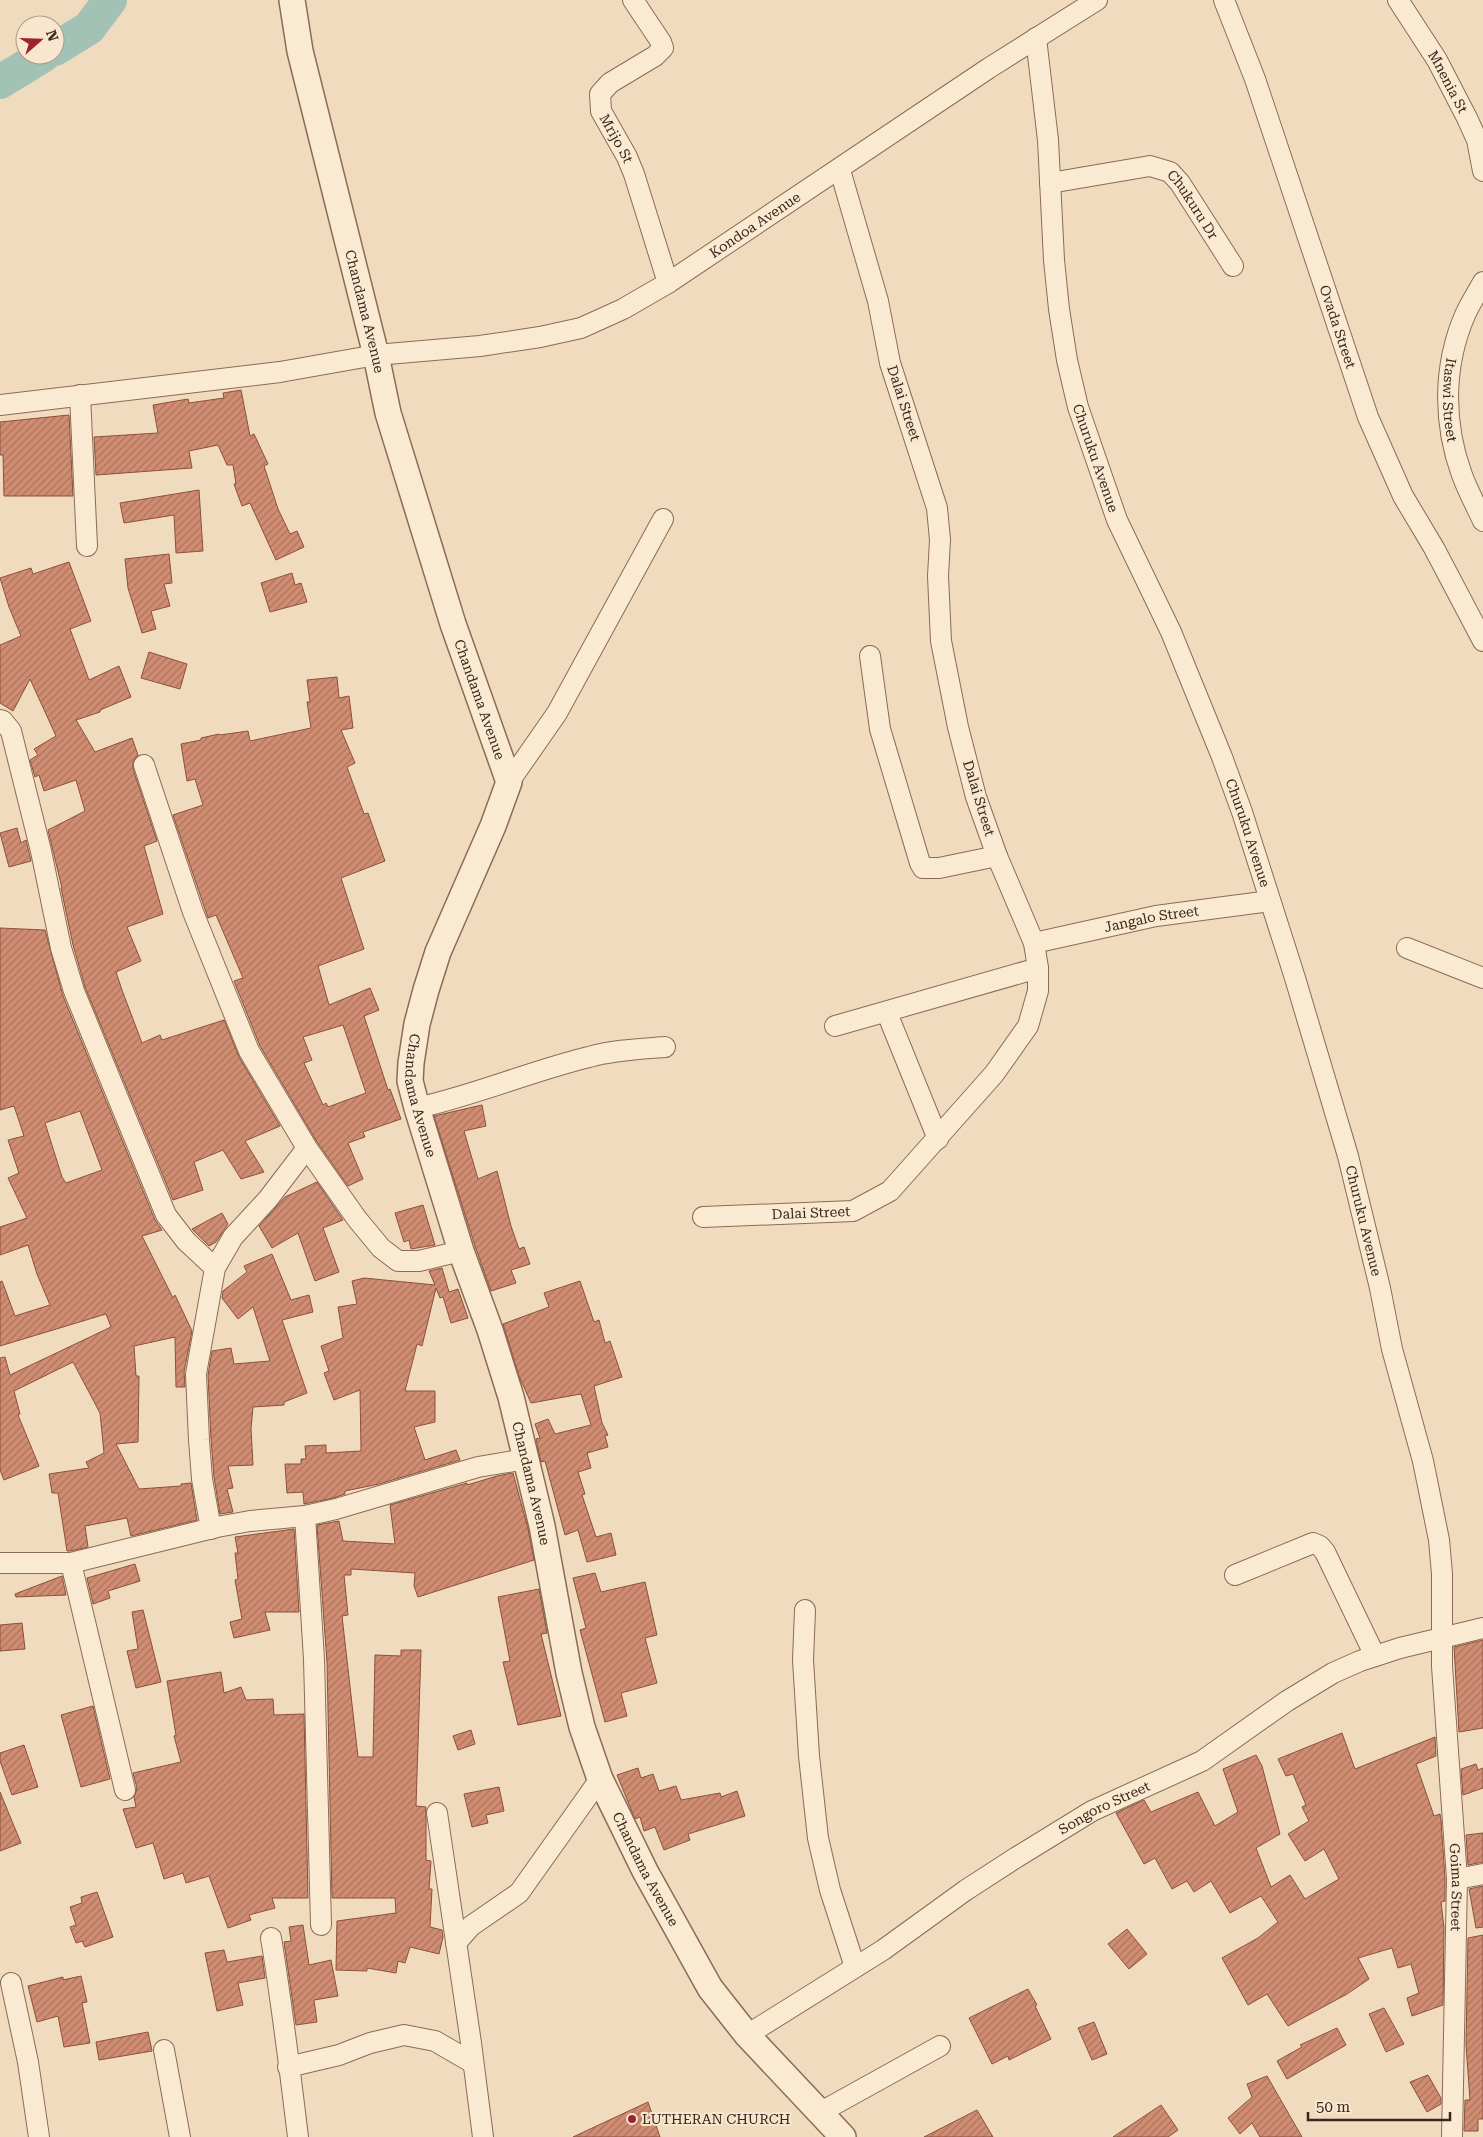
<svg xmlns="http://www.w3.org/2000/svg" width="1483" height="2137" font-family="'Roboto Serif',serif">
	<style>
		.lines { fill: none; stroke-linecap: round; stroke-linejoin: round }
		.river { stroke: #a2c2b5; stroke-width: 34 }
		.building { fill: url(#building-hatch); stroke: #8b503a; fill-rule: evenodd }
		.minor-casing { stroke: #8a6b56; stroke-width: 22 }
		.tertiary-casing { stroke: #8a6b56; stroke-width: 28 }
		.minor { stroke: #fbead2; stroke-width: 20 }
		.tertiary { stroke: #fbead2; stroke-width: 25 }
		.poi-dot { fill: #9d2233; stroke: #f8e6cf; stroke-width: 2 }
		.labels { text-anchor: middle; dominant-baseline: central; stroke-width: 4; stroke-linejoin: round; paint-order: stroke }
		.street-label { font-size: 14px; fill: #39261c; stroke: #f8e6cf }
		.poi-label { font-size: 14px; fill: #39261c; stroke: #f8e6cf; text-anchor: start }
	</style>
	<defs>
		<pattern id="building-hatch" width="6" height="6" patternUnits="userSpaceOnUse" patternTransform="scale(1.25)"><rect width="6" height="6" fill="#d18d72"/><path d="M-1 1l2-2M0 6l6-6M5 7l2-2" fill="none" stroke="#ab735d"/></pattern>
	</defs>
	<rect width="100%" height="100%" fill="#f1dbbf"/>
	<g class="lines">
		<path class="river" d="M55,49L89,28L110,0
			M0,82L44,55"/>
	</g>
	<path class="building" d="M241,390L250,436L254,434L268,464L264,466L278,509L290,534L297,531L304,547L276,560L250,503L242,506L234,484H236L233,465H227L218,445L189,451L192,468L96,475L94,437L158,433L153,405L188,399L189,403L224,398L223,393Z
		M69,415L73,496H4L3,455H0V422Z
		M199,490L203,551L176,553L174,515L124,523L120,503Z
		M169,554L172,583L164,584L170,606L151,611L156,629L142,633L128,588L125,559Z
		M69,562L91,621L70,629L89,680L119,666L131,697L100,710V712L76,720L95,752L132,738L138,755L133,762V769L157,841L144,846L163,914L127,927L141,961L116,972L122,990L142,1043L160,1035L162,1040L224,1020L239,1057L280,1126L245,1141L264,1172L241,1179L223,1150L194,1162L203,1190L173,1200L85,987L73,945L61,888H62L48,830L85,811L76,780L44,791L39,775L35,777L30,760L38,755L34,749L56,736L30,679L13,711L0,703V645L21,636L9,607L0,578L31,568L33,574Z
		M292,573L295,585L301,583L307,602L270,612L261,583Z
		M149,652L187,664L180,689L141,678Z
		M337,677L339,698L349,696L353,728L341,730L355,763L347,767L364,814L368,813L385,861L341,878L364,949L318,966L329,1005L370,988L379,1010L364,1016L388,1090L390,1089L401,1119L363,1132L365,1137L348,1143L363,1179L348,1186L317,1142L260,1046L234,981L243,978L216,915L208,918L173,815L203,805L195,779L187,781L181,744L201,740V738L219,734L220,735L248,731L250,741L311,728L307,702H310L307,680ZM343,1025L366,1093L328,1107L326,1103L323,1105L304,1063L312,1060L303,1037Z
		M17,828L21,843L26,840L31,861L9,867L0,833Z
		M0,928L45,930L63,996L155,1220L162,1230L142,1236L173,1298L175,1295L192,1331L184,1372L185,1387H176L175,1337L134,1346L136,1376H139L138,1442L116,1444L139,1489L181,1486V1484L191,1483L197,1520L131,1536L127,1518L85,1526L88,1547L70,1551H67L58,1493H52L49,1474L89,1468L86,1462L104,1453L100,1413L73,1362L14,1391L20,1414L18,1415L39,1466L4,1480L0,1470V1358L5,1357L10,1375L111,1327L106,1314L0,1346V1282L2,1281L15,1316L50,1305L37,1274L28,1245L0,1255V1227L27,1218L8,1178L19,1173L8,1140L24,1136L14,1106L0,1110ZM80,1111L102,1170L66,1183L62,1177L45,1123Z
		M482,1105L486,1126L464,1131L478,1179L497,1171L511,1226L519,1249L524,1247L530,1264L511,1270L516,1283L491,1291L475,1246L434,1116Z
		M317,1182L343,1220L323,1228L339,1272L315,1281L298,1233L272,1248L259,1226L285,1197Z
		M423,1205L435,1245L411,1249L409,1240L404,1242L395,1213Z
		M222,1213L228,1224L216,1242L209,1246L192,1229Z
		M272,1254L291,1300L309,1295L313,1312L282,1320L307,1393L284,1402V1405L253,1407L251,1429L253,1465L228,1466L233,1488L227,1489L233,1512L220,1514L214,1477L211,1439L208,1375L212,1351L231,1348L234,1364L270,1361L253,1307L238,1319L222,1298L223,1291L247,1272L244,1266Z
		M442,1268L449,1292L458,1289L468,1318L451,1323L443,1297L440,1298L436,1288L422,1346L417,1344L405,1391H435V1422L414,1427L425,1460L456,1450L460,1460L379,1484L345,1491V1494L333,1498L304,1504L303,1492L287,1493L285,1464H301V1459H306L305,1446L326,1445V1453L361,1451L360,1390L334,1400L324,1373L329,1371L321,1346L343,1338L338,1307L357,1304L352,1281L364,1278L435,1285L429,1271Z
		M580,1281L594,1322L599,1320L605,1343L610,1341L622,1377L594,1386L602,1423L608,1435L605,1436L608,1447L587,1453L591,1468L578,1472L585,1494L582,1495L596,1537L611,1533L616,1555L587,1562L578,1530L565,1535L545,1461L541,1462L536,1439L540,1438L535,1424L548,1419L555,1434L591,1425L581,1394L531,1403L519,1376L503,1324L549,1307L544,1293Z
		M513,1473L528,1529L534,1560L418,1597L414,1586L415,1573L351,1569V1575H344L348,1615L342,1616L358,1757H373L375,1655L401,1656V1650H421L416,1806L426,1807V1860L431,1861L429,1889H432L430,1927L442,1930L443,1937L439,1954L410,1947L405,1963L398,1961L396,1973L367,1968V1971L336,1970L337,1921L396,1913L395,1898H332L327,1662L317,1525L339,1521L343,1541L395,1544L390,1505L467,1483V1485L497,1476Z
		M294,1529L299,1612H265L270,1630L234,1638L230,1622L242,1619L235,1580L238,1579L235,1553H238L235,1537Z
		M135,1564L140,1581L108,1591L110,1598L93,1604L87,1578Z
		M595,1573L601,1592L645,1582L657,1635L645,1638L657,1683L621,1693L627,1716L605,1722L580,1630L586,1628L573,1578Z
		M62,1576L66,1595L16,1597L15,1594Z
		M539,1589L547,1633L541,1634L561,1716L518,1725L503,1662L510,1661L498,1597Z
		M143,1610L161,1682L136,1688L127,1651L138,1649L132,1612Z
		M22,1623L25,1649L0,1651V1625Z
		M1483,1640V1728L1459,1732L1454,1647Z
		M221,1672L224,1693L241,1687L246,1700L273,1699L274,1715L304,1714L308,1898H272L275,1908L249,1915L251,1920L228,1928L209,1876L186,1883L183,1873L164,1879L153,1843L136,1848L123,1809L136,1807L134,1797L137,1788L133,1773L181,1762L174,1736L176,1735L167,1681Z
		M93,1706L110,1779L81,1787L61,1715Z
		M471,1730L475,1744L458,1750L453,1736Z
		M1342,1733L1355,1769L1435,1737L1436,1756L1416,1764L1434,1816L1440,1814L1441,1820L1445,1879V1901L1441,1902L1444,1928L1443,2005L1412,2016L1407,1998L1419,1993L1411,1964L1398,1968L1392,1948L1358,1958L1369,1979L1347,1994L1288,2026L1267,1994L1248,2005L1222,1958L1258,1938L1278,1922L1261,1896L1230,1913L1211,1881L1194,1892L1187,1881L1172,1889L1155,1858L1144,1864L1116,1813L1144,1800L1151,1812L1198,1792L1215,1826L1238,1812L1223,1769L1256,1755L1262,1766L1280,1834L1256,1848L1271,1887L1290,1875L1305,1899L1339,1879L1324,1849L1305,1861L1288,1834L1309,1821L1302,1807L1306,1805L1293,1774L1286,1776L1278,1759Z
		M24,1745L38,1787L12,1795L0,1761V1753Z
		M1476,1764L1478,1770L1483,1768V1788L1463,1795L1461,1769Z
		M638,1768L641,1778L653,1774L659,1791L676,1786L681,1800L720,1793L721,1797L737,1791L745,1816L688,1834L690,1840L664,1850L655,1827L644,1831L640,1817L635,1819L617,1775Z
		M499,1787L504,1811L486,1815L488,1823L472,1827L464,1794Z
		M0,1792L21,1843L0,1851Z
		M1483,1833V1862L1468,1865L1466,1835Z
		M1483,1886V1927L1476,1928L1469,1889Z
		M97,1892L113,1937L85,1947L82,1941L76,1943L70,1927L76,1925L70,1907L82,1903L81,1897Z
		M303,1925L309,1965L331,1960L338,1996L314,2000L317,2022L296,2025L284,1942L291,1941L289,1927Z
		M1127,1929L1147,1954L1129,1969L1108,1944Z
		M1483,1935V2119H1478V2131H1464L1465,2100H1470L1466,2045L1468,1938Z
		M224,1950L227,1962L262,1956L265,1978L238,1983L243,2005L217,2011L205,1953Z
		M81,1976L87,2002L82,2003L90,2043L64,2047L58,2016L37,2022L28,1986L63,1977V1980Z
		M1028,1989L1037,2005L1035,2006L1051,2039L1009,2060L1008,2056L992,2064L969,2018Z
		M1384,2008L1404,2044L1386,2052L1369,2014Z
		M1094,2022L1107,2054L1092,2060L1078,2028Z
		M1337,2028L1346,2045L1287,2079L1277,2061L1302,2047L1300,2045Z
		M148,2032L152,2051L99,2060L96,2042Z
		M1428,2075L1441,2098V2104L1427,2112L1410,2082Z
		M1267,2076L1302,2137H1260L1252,2123L1240,2134L1228,2118L1252,2097L1247,2084Z
		M648,2102L660,2137H573Z
		M1161,2105L1178,2130L1168,2137H1113Z
		M977,2110L993,2137H924Z"/>
	<g class="lines">
		<defs>
			<g id="minor">
				<path id="s1" d="M633,0L661,42L663,48L655,56L610,83L600,94L601,111L627,157L634,174L668,283"/>
				<path id="s2" d="M1224,0L1255,79L1368,417L1403,496L1434,548L1483,641"/>
				<path id="s3" d="M1398,0L1437,60L1467,118L1477,140L1483,171"/>
				<path id="s4" d="M1036,38L1048,140L1054,260L1059,309L1067,360L1078,407L1117,520L1171,632L1222,757L1242,812L1295,978L1348,1156L1380,1288L1392,1349L1423,1461L1439,1540L1442,1574V1666L1457,1879L1452,2137"/>
				<path id="s5" d="M1050,183L1150,166L1170,172L1180,183L1233,266"/>
				<path id="s6" d="M1483,282C1477,293 1470,304 1465,315C1443,366 1443,423 1462,475C1468,491 1476,506 1483,521"/>
				<path d="M80,395L87,546"/>
				<path id="s7" d="M0,405L280,372L376,355L480,346L540,337L581,328L623,309L668,283L989,68L1097,0"/>
				<path d="M870,656L880,729L920,863L923,868H939L997,856"/>
				<path d="M0,720L3,721L11,731L41,851L61,948L74,991L166,1215L186,1241L215,1268"/>
				<path d="M144,765L193,912L249,1051L307,1148L357,1219L381,1248L398,1261H419L461,1251"/>
				<path d="M509,782L557,713L663,519"/>
				<path id="s8" d="M1034,943L1156,916L1270,901"/>
				<path d="M1407,948L1483,978"/>
				<path d="M887,1013L938,1139"/>
				<path d="M835,1026L1038,968"/>
				<path d="M417,1108C476,1095 531,1071 589,1057C614,1050 640,1049 665,1047"/>
				<path id="s9" d="M703,1217L853,1211L890,1191L994,1074L1028,1026L1038,991V968L1034,943L997,856L976,797L958,727L941,641L938,576L940,540L937,508L890,363L878,301L840,170"/>
				<path d="M305,1516L314,1659L321,1925"/>
				<path d="M211,1529L202,1479L199,1440L196,1374L215,1268L233,1237L268,1199L307,1148"/>
				<path d="M0,1563H71L217,1527L250,1521L305,1516L336,1509L478,1467L526,1459"/>
				<path d="M71,1563L125,1790"/>
				<path d="M1235,1575L1313,1543L1320,1546L1325,1552L1375,1656"/>
				<path d="M805,1610L803,1660L809,1756L818,1838L830,1890L855,1967"/>
				<path d="M437,1813L471,2043L483,2137"/>
				<path d="M1457,1879L1483,1874"/>
				<path d="M271,1938C282,2004 290,2071 298,2137"/>
				<path d="M456,1943L471,1926L519,1893L600,1779"/>
				<path d="M11,1983L28,2062L39,2137"/>
				<path id="s10" d="M747,2035L883,1950L966,1890L1017,1857L1092,1811L1202,1761L1287,1701L1333,1673L1360,1661L1400,1648L1483,1628"/>
				<path d="M164,2050L180,2137"/>
				<path d="M288,2067L339,2055L370,2043L404,2035L435,2041L473,2063"/>
				<path d="M819,2113L940,2046"/>
			</g>
			<g id="tertiary">
				<path id="s11" d="M292,0L300,51L376,355L388,413L453,624L509,782L493,826L438,952L426,990L417,1024L411,1063L410,1081L417,1108L461,1251L490,1330L511,1397L542,1526L569,1673L582,1727L600,1779L645,1871L710,1988L747,2035L843,2137"/>
			</g>
		</defs>
		<use href="#minor" class="minor-casing"/>
		<use href="#tertiary" class="tertiary-casing"/>
		<use href="#minor" class="minor"/>
		<use href="#tertiary" class="tertiary"/>
	</g>
	<circle class="poi-dot" cx="632" cy="2119" r="5"/>
	<g class="labels">
		<g class="street-label">
			<text stroke="none"><textPath href="#s3" startOffset="96">Mnenia St</textPath></text>
			<text stroke="none"><textPath href="#s1" startOffset="184">Mrijo St</textPath></text>
			<text stroke="none"><textPath href="#s5" startOffset="162">Chukuru Dr</textPath></text>
			<text stroke="none"><textPath href="#s7" startOffset="789">Kondoa Avenue</textPath></text>
			<text stroke="none"><textPath href="#s11" startOffset="320">Chandama Avenue</textPath></text>
			<text stroke="none"><textPath href="#s2" startOffset="346">Ovada Street</textPath></text>
			<text stroke="none"><textPath href="#s6" startOffset="125">Itaswi Street</textPath></text>
			<text transform="translate(904 403) rotate(72)">Dalai Street</text>
			<text stroke="none"><textPath href="#s4" startOffset="426">Churuku Avenue</textPath></text>
			<text stroke="none"><textPath href="#s11" startOffset="725">Chandama Avenue</textPath></text>
			<text transform="translate(979 798) rotate(73)">Dalai Street</text>
			<text stroke="none"><textPath href="#s4" startOffset="831">Churuku Avenue</textPath></text>
			<text stroke="none"><textPath href="#s8" startOffset="120">Jangalo Street</textPath></text>
			<text stroke="none"><textPath href="#s11" startOffset="1145">Chandama Avenue</textPath></text>
			<text stroke="none"><textPath href="#s9" startOffset="108">Dalai Street</textPath></text>
			<text stroke="none"><textPath href="#s4" startOffset="1236">Churuku Avenue</textPath></text>
			<text stroke="none"><textPath href="#s11" startOffset="1550">Chandama Avenue</textPath></text>
			<text stroke="none"><textPath href="#s10" startOffset="424">Songoro Street</textPath></text>
			<text stroke="none"><textPath href="#s11" startOffset="1955">Chandama Avenue</textPath></text>
			<text stroke="none"><textPath href="#s4" startOffset="1912">Goima Street</textPath></text>
		</g>
		<g class="poi-label">
			<text x="642" y="2119">LUTHERAN CHURCH</text>
		</g>
	</g>
	<g transform="translate(40 40) rotate(70)"><circle r="24" fill="#f8e6cf" stroke="#ac9987"/>
	<path d="M0-4L9 19L0 12L-9 19Z" fill="#9d2233"/>
	<text y="-8" font-size="14" font-weight="bold" text-anchor="middle" fill="#39261c">N</text>
	</g>
	<path d="M1308 2112v8h142v-8" fill="none" stroke="#39261c" stroke-width="2.5"/>
	<text x="1316" y="2112" font-size="15" fill="#39261c" stroke="#f8e6cf" stroke-width="4" paint-order="stroke">50 m</text>
</svg>
